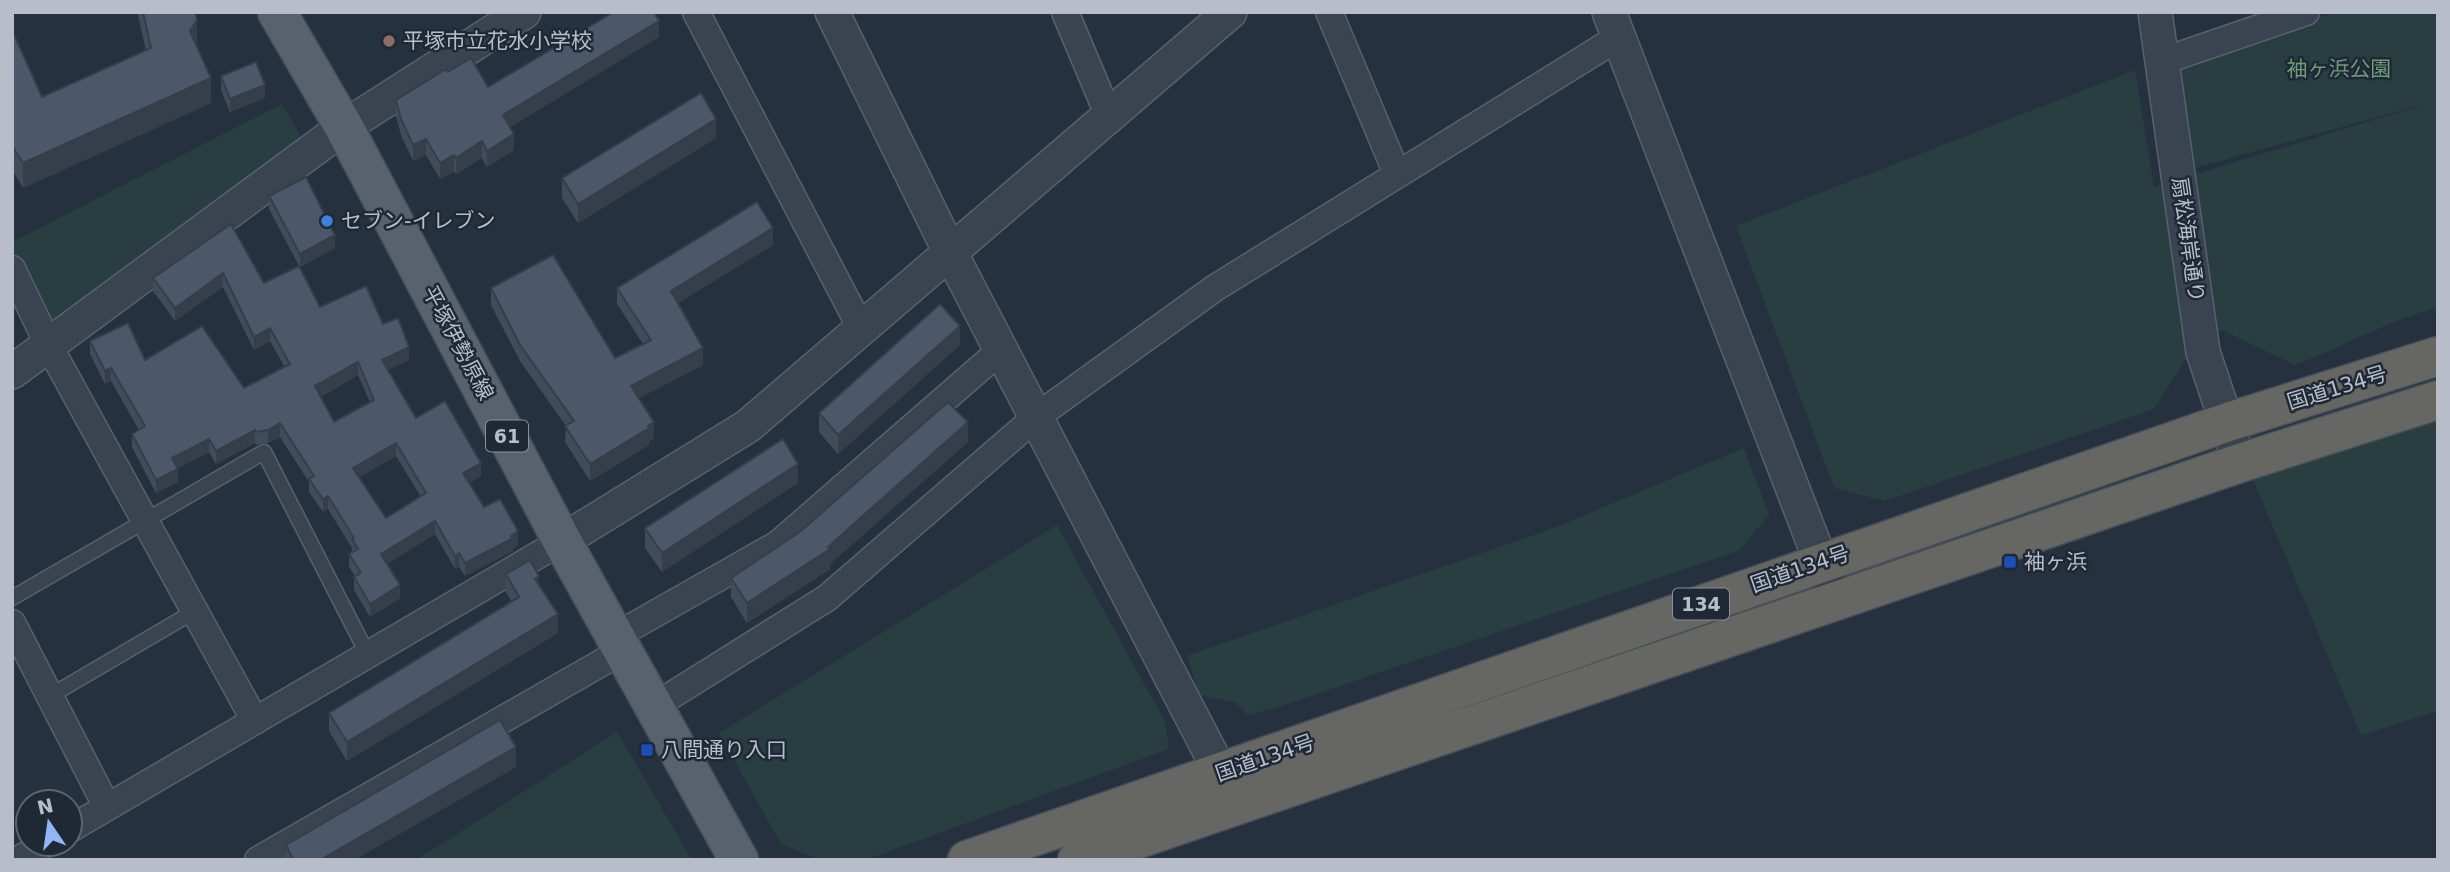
<svg xmlns="http://www.w3.org/2000/svg" width="2450" height="872" font-family="'DejaVu Sans','Noto Sans JP',sans-serif">
	<style>
		.green { fill: #283e41 }
		.lines { fill: none; stroke-linecap: round; stroke-linejoin: round }
		.service-casing { stroke: #58616d; stroke-width: 17 }
		.minor-casing { stroke: #58616d; stroke-width: 29 }
		.tertiary-casing { stroke: #58616d; stroke-width: 36 }
		.primary-casing { stroke: #444c59; stroke-width: 41 }
		.trunk-casing { stroke: #454e5a; stroke-width: 41 }
		.service { stroke: #3a4350; stroke-width: 14 }
		.minor { stroke: #3a4350; stroke-width: 26 }
		.tertiary { stroke: #3a4350; stroke-width: 33 }
		.primary { stroke: #58626f; stroke-width: 38 }
		.trunk { stroke: #666663; stroke-width: 38 }
		.wall { fill: #414c5a; fill-rule: evenodd }
		.shaded-wall { fill: #353e4a }
		.building { fill: #4c5869; stroke: #353e4a; stroke-width: 2; fill-rule: evenodd }
		.education-dot { fill: #8d6e63; stroke: #1f2835; stroke-width: 2.5 }
		.shop-dot { fill: #3f7fe0; stroke: #1f2835; stroke-width: 2.5 }
		.transit-dot { fill: #1a4fb4; stroke: #1f2835; stroke-width: 2.5 }
		.labels { text-anchor: middle; dominant-baseline: central; stroke-width: 5; stroke-linejoin: round; paint-order: stroke }
		.shield { fill: #1f2835; stroke: #89919d; stroke-width: 2 }
		.shield-label { font-size: 19px; font-weight: bold; fill: #b7beca }
		.poi-label { font-size: 21px; fill: #b7beca; stroke: #1f2835; text-anchor: start }
		.park-label { font-size: 21px; fill: #6e9a79; stroke: #1f2835 }
		.street-label { font-size: 21px; fill: #b7beca; stroke: #1f2835 }
	</style>
	<rect width="100%" height="100%" fill="#263140"/>
	<path class="green" d="M2334,12H2438V307C2388,321 2344,346 2295,365L2222,330L2189,354L2154,409L1885,501L1834,488L1736,226L2135,70L2154,187L2432,102L2187,170L2171,68Z
		M282,104L303,140L50,329L12,251V242Z
		M2438,413V711L2361,735L2249,470Z
		M1744,448L1769,515L1740,550L1275,708L1248,715L1235,702L1200,696L1187,656L1554,528Z
		M1057,525L1165,722L1169,749L865,860H821L781,844L719,733Z
		M617,732L692,860H416Z"/>
	<g class="lines">
		<defs>
			<path id="service" d="M12,598L264,452L368,655
				M50,696L195,611"/>
			<path id="minor" d="M696,12L861,328
				M1065,12L1108,114
				M1329,12L1397,174
				M2163,61L2306,12
				M12,269L49,346L255,721
				M12,623L107,807
				M614,637L778,544L1001,350
				M653,707L827,598L1036,417L1215,288L1619,37
				M70,829L562,541
				M18,860L45,844
				M258,860L622,651"/>
			<path id="tertiary" d="M832,12L950,252L1221,773
				M1609,12L1836,601
				M2155,12L2203,352L2240,463
				M12,372L344,127L524,12
				M562,541L748,426L1230,12"/>
			<path id="primary" d="M277,12L344,127L562,541L739,860"/>
			<path id="trunk" d="M967,860L2228,422L2438,356
				M1077,860L2240,463L2438,400"/>
		</defs>
		<use href="#service" class="service-casing"/>
		<use href="#minor" class="minor-casing"/>
		<use href="#tertiary" class="tertiary-casing"/>
		<use href="#primary" class="primary-casing"/>
		<use href="#trunk" class="trunk-casing"/>
		<use href="#service" class="service"/>
		<use href="#minor" class="minor"/>
		<use href="#tertiary" class="tertiary"/>
		<use href="#primary" class="primary"/>
		<use href="#trunk" class="trunk"/>
	</g>
	<path class="wall" d="M137,12H195L196,46L211,103L23,188L13,171L12,30L42,97L146,51Z
		M659,37L510,127L514,150L487,167L482,158L456,174L454,171L440,179L426,155L413,161L401,135L396,116V100L448,72L488,87Z
		M221,76L265,98L230,112L221,90Z
		M716,138L578,223L562,198V178Z
		M269,196L335,248L300,267L320,307L383,324L409,360L388,370L416,418L481,476L469,483L484,507L518,545L513,548V551L465,576L459,567L455,569L435,534L387,564L400,598L370,617L354,590V577L355,576L349,567V554L352,553V548L328,509L323,512L309,492V482L280,437L268,443L256,445L255,443L216,464L209,452L178,468V482L156,493L132,447V434L139,430L111,381L105,384L90,354V341L145,360L244,388L284,366L270,341L254,350L223,287L175,321L153,291V278L231,224L264,283L299,266L269,209ZM358,375L370,402L334,422L321,397ZM396,456L421,497L386,518L359,477Z
		M773,245L678,303L703,365L639,398L654,438L649,441V445L590,481L565,442L566,426L520,361L491,305V288L615,358L643,344L617,304V288Z
		M960,345L838,454L819,432V413Z
		M968,442L830,564V569L747,623L731,597V578Z
		M798,483L662,572L645,548V528Z
		M506,574L539,586L558,633L347,761L329,731V713L512,602L506,592Z
		M516,767L354,860H286V845Z"/>
	<path class="shaded-wall" d="M197,20V45L190,56V31Z
		M659,21V37L503,131V115Z
		M211,78V103L23,188V163Z
		M265,85V98L230,112V99Z
		M716,119V138L578,223V204Z
		M514,134V150L487,167V151Z
		M426,139V155L413,161V145Z
		M482,141V158L456,174V158Z
		M454,155V171L440,179V163Z
		M773,228V245L671,307V291Z
		M335,235V248L300,267V254Z
		M223,273V287L175,321V308Z
		M960,326V345L838,454V435Z
		M270,328V341L254,350V337Z
		M409,347V360L382,373V360Z
		M703,348V365L631,402V386Z
		M358,362V375L315,400V386Z
		M111,368V381L105,384V371Z
		M654,422V438L649,441V445L590,481V464Z
		M968,422V442L830,564V569L747,623V603Z
		M280,423V437L268,443V430Z
		M255,430V443L216,464V451Z
		M209,439V452L172,471V458Z
		M396,443V456L353,481V468Z
		M481,463V476L463,487V473Z
		M798,464V483L662,572V553Z
		M178,469V482L156,493V480Z
		M328,496V509L323,512V499Z
		M435,521V534L381,568V554Z
		M518,531V545L513,548V551L465,576V563Z
		M459,553V567L455,569V556Z
		M539,576V595L535,579Z
		M400,585V598L370,617V604Z
		M558,614V633L347,761V742Z
		M516,747V767L354,860H320Z"/>
	<path class="building" d="M143,12H195L197,20L190,31L211,78L23,163L12,146V30L42,97L151,48Z
		M614,12H654L659,21L503,115L514,134L487,151L482,141L456,158L454,155L440,163L426,139L413,145L401,119L396,100L446,69L448,72L471,58L488,87Z
		M256,62L265,85L230,99L221,76Z
		M701,93L716,119L578,204L562,178Z
		M306,177L335,235L300,254L269,196Z
		M757,202L773,228L671,291L703,348L631,386L654,422L648,426L649,428L590,464L565,426L574,421L520,345L491,288L553,255L615,358L651,340L617,288Z
		M231,224L264,283L299,266L320,307L366,286L383,324L398,318L409,347L382,360L416,418L445,401L481,463L463,473L484,507L500,499L518,531L511,536L513,538L465,563L459,553L455,556L435,521L381,554L400,585L370,604L354,577L361,573L349,554L358,549L352,539L354,538L328,496L323,499L309,479L314,476L280,423L268,430L256,432L255,430L216,451L209,439L172,458L178,469L156,480L132,434L145,426L111,368L105,371L90,341L128,323L145,360L202,326L244,388L290,364L270,328L254,337L223,273L175,308L153,278ZM358,362L374,400L334,422L315,386ZM396,443L426,493L386,518L353,468Z
		M940,304L960,326L838,435L819,413Z
		M948,402L968,422L828,547L830,549L747,603L731,578L801,531Z
		M783,439L798,464L662,553L645,528Z
		M530,560L539,576L535,579L558,614L347,742L329,713L519,597L506,574Z
		M500,720L516,747L320,860H293L286,845Z"/>
	<circle class="education-dot" cx="389" cy="41" r="7"/>
	<circle class="shop-dot" cx="327" cy="221" r="7"/>
	<g class="transit-dot">
		<rect x="2003" y="555" width="14" height="14" rx="3.5"/>
		<rect x="640" y="743" width="14" height="14" rx="3.5"/>
	</g>
	<g class="labels">
		<g class="shield">
			<rect x="486" y="420.5" width="42" height="31" rx="5"/>
			<rect x="1673" y="588.5" width="56" height="31" rx="5"/>
		</g>
		<g class="shield-label">
			<text x="507" y="436">61</text>
			<text x="1701" y="604">134</text>
		</g>
		<g class="poi-label">
			<text x="403" y="41">平塚市立花水小学校</text>
			<text x="341" y="221">セブン-イレブン</text>
			<text x="2024" y="562">袖ヶ浜</text>
			<text x="661" y="750">八間通り入口</text>
		</g>
		<g class="park-label">
			<text x="2339" y="69">袖ヶ浜公園</text>
		</g>
		<g class="street-label">
			<text transform="translate(2188 240) rotate(82)">扇松海岸通り</text>
			<text transform="translate(458 343) rotate(62)">平塚伊勢原線</text>
			<text transform="translate(2337 388) rotate(-17)">国道134号</text>
			<text transform="translate(1800 569) rotate(-19)">国道134号</text>
			<text transform="translate(1265 758) rotate(-19)">国道134号</text>
		</g>
	</g>
	<rect width="2450" height="872" fill="none" stroke="#b7beca" stroke-width="28"/>
	<g transform="translate(49 823) rotate(347)"><circle r="33" fill="#1f2835" stroke="#5c6471" stroke-width="2"/>
	<path d="M0-5L12 26L0 18L-12 26Z" fill="#90b6f5"/>
	<text y="-10" font-size="19" font-weight="bold" text-anchor="middle" fill="#b7beca">N</text>
	</g>
</svg>
